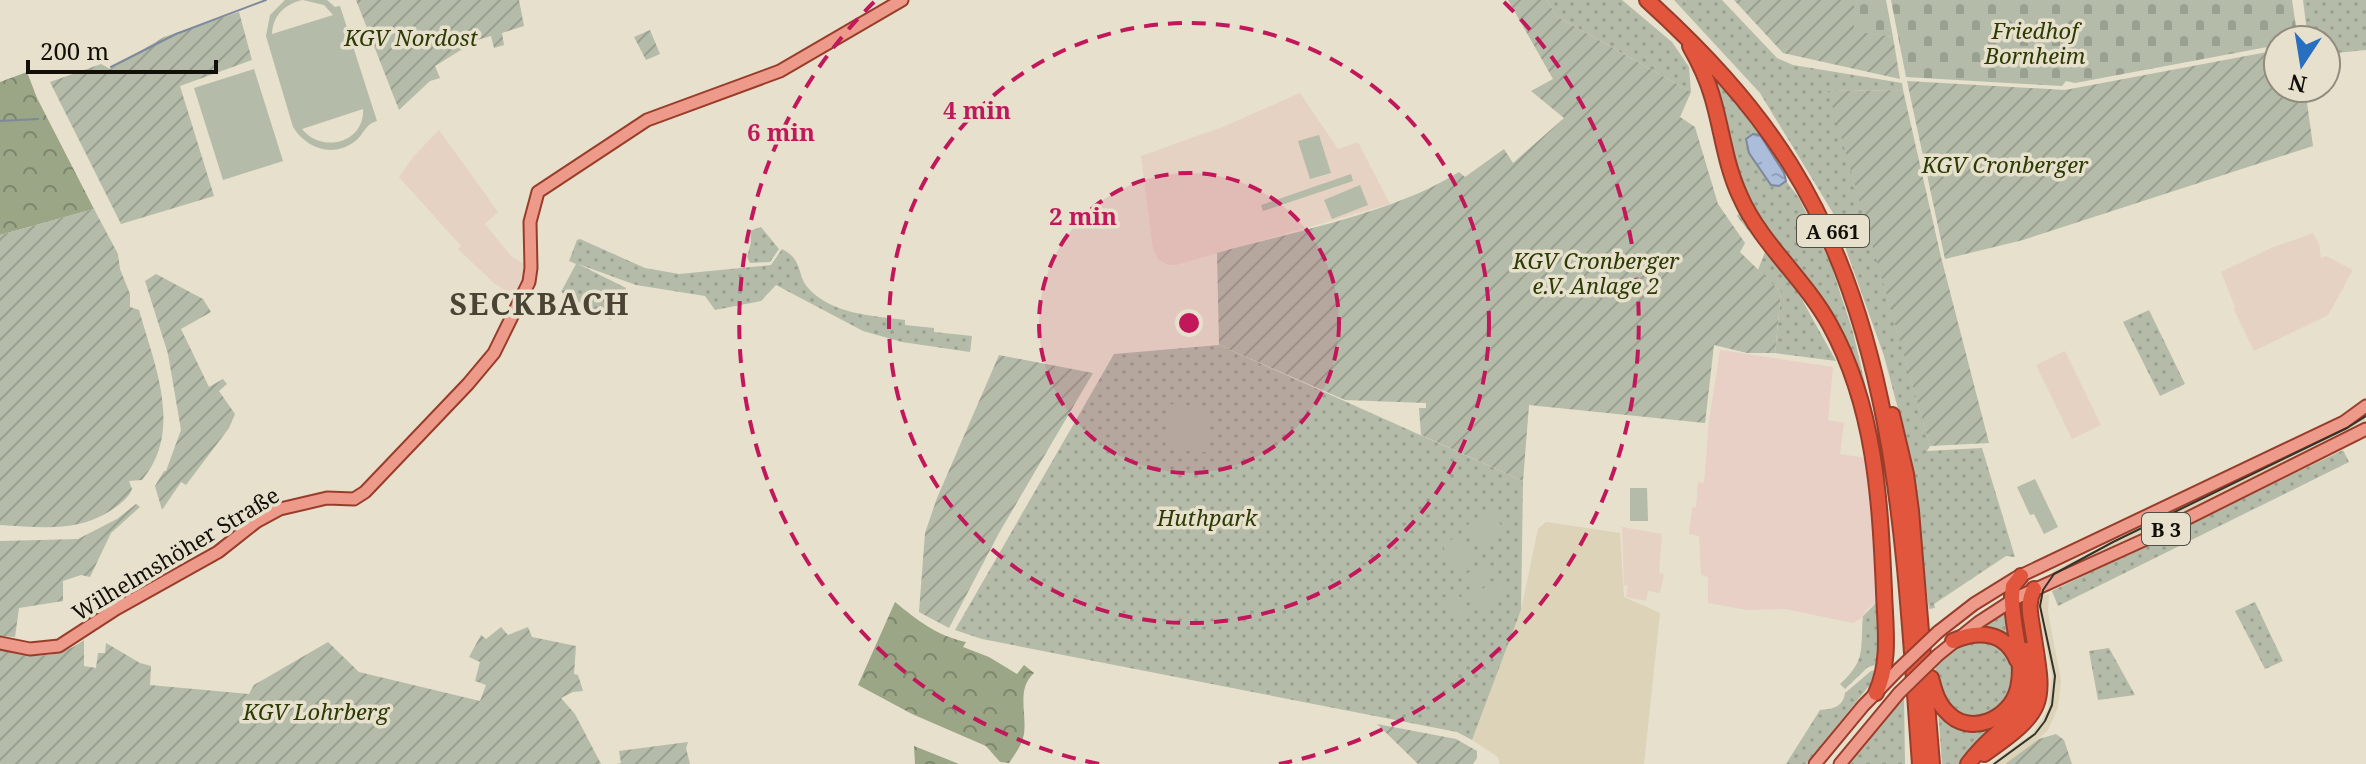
<svg xmlns="http://www.w3.org/2000/svg" width="2366" height="764" font-family="'Noto Serif',serif">
	<style>
		.commercial { fill: #e8d0c6 }
		.education { fill: #e5d2c3 }
		.built { fill: #dcd3b9 }
		.grass { fill: url(#grass-dots) }
		.forest { fill: url(#forest-crowns) }
		.cemetery { fill: url(#cemetery-stones) }
		.garden { fill: url(#garden-furrows) }
		.pitch { fill: #b4bba8; fill-rule: evenodd }
		.water { fill: url(#water-ripples); stroke: #7d899c; stroke-width: 2 }
		.lines { fill: none; stroke-linecap: round; stroke-linejoin: round }
		.stream { stroke: #7d899c; stroke-width: 2 }
		.major-casing { stroke: #993d2a; stroke-width: 15 }
		.highway-casing { stroke: #993d2a; stroke-width: 18 }
		.major { stroke: #ee9a8b; stroke-width: 11 }
		.highway { stroke: #e2563d; stroke-width: 14 }
		.tram { stroke: #353229; stroke-width: 2 }
		.major-bridge-casing { stroke: #993d2a; stroke-width: 15; stroke-linecap: butt }
		.major-bridge { stroke: #ee9a8b; stroke-width: 11 }
		.ring { fill: none; stroke: #c2185b; stroke-width: 4; stroke-dasharray: 14 10 }
		.labels { text-anchor: middle; dominant-baseline: central; stroke-width: 7; stroke-linejoin: round; paint-order: stroke }
		.shield { fill: #e6e0cc; stroke: #514e43; stroke-width: 2 }
		.shield-label { font-size: 20px; font-weight: bold; fill: #110f08 }
		.park-label { font-size: 22px; font-style: italic; fill: #2c3a03; stroke: #e6e0cc }
		.street-label { font-size: 22px; fill: #110f08; stroke: #e6e0cc }
		.district-label { font-size: 30px; font-weight: bold; letter-spacing: 2px; fill: #494434; stroke: #e6e0cc }
		.centre { fill: #c2185b; stroke: #e6e0cc; stroke-width: 4 }
		.ring-label { font-size: 24px; text-anchor: middle; font-weight: bold; fill: #c2185b; stroke: #e6e0cc; stroke-width: 7; stroke-linejoin: round; paint-order: stroke }
	</style>
	<defs>
		<pattern id="grass-dots" width="8" height="8" patternUnits="userSpaceOnUse" patternTransform="scale(2)"><rect width="8" height="8" fill="#b4bba8"/><path d="M2 2h.1M6 6h.1" fill="none" stroke="#9aa08f" stroke-width="1.8" stroke-linecap="round"/></pattern>
		<pattern id="forest-crowns" width="20" height="18" patternUnits="userSpaceOnUse" patternTransform="scale(2)"><rect width="20" height="18" fill="#9ba686"/><path d="M2 6a3 3 0 1 1 6 0M12 15a3 3 0 1 1 6 0" fill="none" stroke="#7d866c"/></pattern>
		<pattern id="cemetery-stones" width="16" height="16" patternUnits="userSpaceOnUse" patternTransform="scale(2)"><rect width="16" height="16" fill="#b4bba8"/><path d="M2 7V4a2 2 0 0 1 4 0v3zM10 15v-3a2 2 0 0 1 4 0v3z" fill="#9aa08f"/></pattern>
		<pattern id="garden-furrows" width="10" height="10" patternUnits="userSpaceOnUse" patternTransform="scale(2)"><rect width="10" height="10" fill="#b4bba8"/><path d="M-1 1l2-2M0 10L10 0M9 11l2-2" fill="none" stroke="#9aa08f"/></pattern>
		<pattern id="water-ripples" width="26" height="14" patternUnits="userSpaceOnUse" patternTransform="scale(2)"><rect width="26" height="14" fill="#abbddb"/><path d="M2 4q2-2 4 0t4 0M15 11q2-2 4 0t4 0" fill="none" stroke="#92a1ba"/></pattern>
	</defs>
	<rect width="100%" height="100%" fill="#e6e0cc"/>
	<path class="commercial" d="M1720,350L1833,367L1828,420L1844,423L1840,454L1866,458L1867,469L1877,602L1866,610L1862,618L1853,623L1785,609L1747,610L1708,603V577L1701,575L1699,536L1689,534L1692,508L1696,507L1698,482L1704,483L1709,421Z"/>
	<path class="education" d="M1300,93L1338,149L1358,142L1390,204L1176,265H1168L1158,259L1153,249L1141,156L1225,126Z
		M439,130L498,212L485,224L511,256L526,265L517,298L495,284L458,249L461,246L399,177L413,157Z
		M2313,233L2319,244L2321,258L2326,256L2353,270L2328,315L2254,351L2234,310L2235,307L2221,272L2271,248Z
		M2065,351L2101,425L2072,439L2036,365Z
		M1622,527L1662,534L1659,573L1664,574L1660,593L1648,591L1646,601L1626,597L1628,586L1624,585Z"/>
	<path class="built" d="M2365,412V423L2355,430L2046,582L2054,570L2343,429Z
		M1546,522L1620,533L1624,597L1660,613L1644,764H1500L1498,757L1472,740L1521,610L1538,529Z
		M2049,594L2048,612L2061,680L2058,707L2048,730L2033,744L2005,764H1990L2033,733L2048,709L2052,676L2038,606L2039,597Z"/>
	<path class="grass" d="M1547,0H1622L1672,42L1689,67L1691,92L1556,16Z
		M1674,0H1722L1777,58L1793,65L1902,83L1903,90L1829,91L1930,446L1927,451L1982,448L2015,557L2006,556L1934,604L1935,608L1929,609L1906,439L1884,356L1833,213L1760,93Z
		M2303,0H2366V50L2326,54V40H2308Z
		M1713,75L1760,135L1753,134L1746,139L1749,153L1771,184L1779,186L1786,181L1799,198L1830,262L1853,332L1873,418L1856,369L1820,302L1754,210L1736,171Z
		M1739,213L1795,287L1836,361L1775,353L1781,292L1758,270L1765,252L1737,216Z
		M761,227L779,249L770,262L750,263L747,257L751,242L750,231Z
		M580,239L645,268L679,274L771,265L782,249C804,260 796,275 809,289C832,314 873,316 905,320V325L934,328V332L972,336L970,352L902,342L863,331L776,285L761,301L715,310L705,296L636,285L578,264L626,288L611,320L561,292L576,264L569,261L577,240Z
		M2149,310L2185,384L2160,396L2123,322Z
		M1219,345L1523,481L1521,610L1472,740L1457,732L982,639L955,630L1114,354Z
		M2343,450L2349,462L2058,606L2052,591Z
		M1878,601L1880,664L1868,667L1845,689L1840,684C1867,660 1860,648 1863,616Z
		M2255,602L2283,661L2265,669L2235,611Z
		M2008,609L2014,649L1971,633Z
		M1993,639L2014,661L2016,685L1992,717L1961,719L1938,692L1935,665L1964,642Z
		M2109,648L2135,695L2098,700L2089,651Z
		M1879,669L1877,676L1806,764H1786L1820,710C1833,709 1843,707 1845,693L1871,671Z
		M2027,689L1964,764H1942L1938,708L1968,728Z
		M1904,697L1905,764H1850Z"/>
	<path class="forest" d="M27,72L37,98L94,209L0,235V82Z
		M895,602C917,620 937,636 966,642L963,647L989,657L1017,674L1024,665L1034,673C1016,689 1027,713 1024,734C1022,745 1015,754 1009,763L1000,762L986,746L912,714L858,685Z
		M914,746L959,764H915Z"/>
	<path class="cemetery" d="M1854,0H1886L1893,37L1854,32Z
		M1891,0H2292L2298,40H2278V45L2075,83L2066,81L2062,86L1906,77Z"/>
	<path class="garden" d="M356,0H519L524,26L502,33L504,45L494,48L491,36L477,40L435,66L440,78L430,81L399,110Z
		M1508,0H1547L1556,16L1691,92L1680,117L1695,127L1718,204L1745,243L1740,252L1781,292L1775,353H1747L1714,345L1705,423L1529,405L1523,481L1421,435L1419,408H1426V403L1345,400L1219,345L1217,253C1292,232 1394,213 1459,172L1465,177L1504,149L1513,163L1564,118L1531,91L1553,79Z
		M1734,0H1854V31L1893,37L1900,79L1783,53Z
		M239,12L252,60L180,86L214,196L121,224L50,82L101,64L110,69L164,37Z
		M650,30L660,54L646,60L634,37Z
		M2278,50V88H2305L2313,146L2023,240L1945,259L1907,81L2065,90Z
		M1903,90L1941,257L1989,443L1930,446L1828,91Z
		M94,209L118,254L120,269L130,294V307L139,310C154,364 184,430 142,480L129,481L132,489C128,499 119,505 110,511C75,533 39,527 0,525V235Z
		M156,274L203,299L211,312L181,329L209,387L223,379L227,384L219,391L235,414L229,428L186,485L181,482L162,510L155,486L164,471H166L181,430L168,354L145,281Z
		M999,355L1093,373L999,533L949,628L919,612L925,533L937,498Z
		M136,504L140,507L111,533L90,577L81,575L63,581V601L19,608L15,637L0,636V541L78,539L117,519Z
		M501,627L508,635L528,627L532,637L576,646L574,674L578,675L583,691L573,692L561,698L575,714L601,764H0V649C32,658 56,660 84,640V666L96,668L98,653H105L106,643L140,663L151,666L150,685L249,694L254,685L328,642L359,672L480,701L486,685L475,681L480,662L469,657L481,635L486,639Z
		M1377,724L1456,739L1477,751V758L1473,764H1418Z
		M2056,734L2064,740L2072,764H2005L2039,739Z
		M688,742L686,748L690,764H617L621,763L619,751Z"/>
	<path class="pitch" d="M285,0H302C284,5 273,15 272,34L333,15L324,5L303,0H327L335,7L340,6L377,121C365,124 364,135 354,142C332,158 306,148 293,127L266,36L270,15ZM363,109C365,143 322,154 302,129Z
		M254,69L283,161L223,180L194,88Z
		M1319,135L1331,173L1310,179L1298,141Z
		M1351,174L1353,181L1263,211L1261,205Z
		M1360,185L1368,205L1332,219L1324,200Z
		M1168,404L1209,407L1206,452L1165,449Z
		M2035,479L2058,527L2044,534L2034,514L2030,515L2017,487Z
		M1630,488H1647L1648,521H1630Z
		M1489,509L1504,529L1481,546L1465,527Z
		M1456,536L1475,560L1461,571L1443,547Z
		M1486,559L1496,572L1472,591L1462,578Z
		M1496,579L1506,592L1478,612L1469,599Z
		M1454,590L1474,613L1461,624L1441,600Z"/>
	<path class="water" d="M1753,134L1760,135L1784,173L1786,181L1779,186L1771,185L1749,153L1746,139Z"/>
	<g class="lines">
		<path class="stream" d="M111,67L176,34L266,0
			M0,121L38,119"/>
		<defs>
			<path id="major" d="M1938,632L1974,604L2016,578L2344,422L2366,406
				M0,643L30,649L59,646L116,609L218,552L256,522L280,509L327,498L354,499L365,492L468,384L494,353L529,282L531,268L530,222L538,192L647,120L780,71L902,0
				M1938,655L1979,622L2016,598L2144,540L2366,429
				M1815,764L1863,706L1899,669
				M1840,764L1899,693"/>
			<path id="highway" d="M1647,0C1702,50 1751,102 1790,164C1900,339 1905,565 1920,764
				M1690,46C1699,62 1707,78 1712,96C1722,129 1725,164 1740,196C1761,244 1805,279 1830,325C1875,407 1880,499 1884,591C1885,626 1891,661 1876,693
				M1892,415L1906,474L1911,511L1932,764
				M1953,641C1978,630 2005,631 2017,660
				M1931,678C1934,689 1937,702 1946,711C1969,738 2011,719 2018,688C2025,659 2011,626 2012,596L2013,586L2021,576
				M1984,754C2050,708 2044,703 2032,626C2030,613 2027,602 2034,589
				M1968,764C2005,714 2039,723 2026,650"/>
		</defs>
		<use href="#major" class="major-casing"/>
		<use href="#highway" class="highway-casing"/>
		<use href="#major" class="major"/>
		<use href="#highway" class="highway"/>
		<path class="tram" d="M1994,764L2035,734L2045,721L2052,705L2055,676L2040,606L2043,590L2054,574L2113,542L2347,428L2366,416"/>
		<defs>
			<path id="major-bridge" d="M1899,669L1938,632
				M1899,693L1938,655"/>
		</defs>
		<use href="#major-bridge" class="major-bridge-casing"/>
		<use href="#major-bridge" class="major-bridge"/>
	</g>
	<circle cx="1189" cy="323" r="150" fill="#c2185b" fill-opacity=".12"/>
	<g class="ring">
		<circle cx="1189" cy="323" r="150"/>
		<circle cx="1189" cy="323" r="300"/>
		<path d="M1099 764A450 450 0 0 1 874 2M1504 2A450 450 0 0 1 1279 764"/>
	</g>
	<g class="labels">
		<g class="shield">
			<rect x="1797" y="215" width="72" height="32" rx="6"/>
			<rect x="2142" y="513" width="48" height="32" rx="6"/>
		</g>
		<g class="shield-label">
			<text x="1833" y="231">A 661</text>
			<text x="2166" y="529">B 3</text>
		</g>
		<g class="park-label">
			<text x="2035" y="30">Friedhof<tspan x="2035" dy="25">Bornheim</tspan></text>
			<text x="411" y="37">KGV Nordost</text>
			<text x="2005" y="164">KGV Cronberger</text>
			<text x="1596" y="260">KGV Cronberger<tspan x="1596" dy="25">e.V. Anlage 2</tspan></text>
			<text x="1207" y="517">Huthpark</text>
			<text x="316" y="711">KGV Lohrberg</text>
		</g>
		<g class="street-label">
			<text transform="translate(175 553) rotate(-31)">Wilhelmshöher Straße</text>
		</g>
		<g class="district-label">
			<text x="540" y="303">SECKBACH</text>
		</g>
	</g>
	<circle cx="1189" cy="323" r="12" class="centre"/>
	<g class="ring-label">
		<text x="977" y="119">4 min</text>
		<text x="781" y="141">6 min</text>
		<text x="1083" y="225">2 min</text>
	</g>
	<g transform="translate(2302 64) rotate(192)"><circle r="38" fill="#e6e0cc" stroke="#918c7e" stroke-width="2"/>
	<path d="M0-6L14 30L0 20L-14 30Z" fill="#286fc0"/>
	<text y="-12" font-size="22" font-weight="bold" text-anchor="middle" fill="#110f08">N</text>
	</g>
	<path d="M28 60v12h188v-12" fill="none" stroke="#110f08" stroke-width="4"/>
	<text x="40" y="60" font-size="24" fill="#110f08" stroke="#e6e0cc" stroke-width="6" paint-order="stroke">200 m</text>
</svg>
